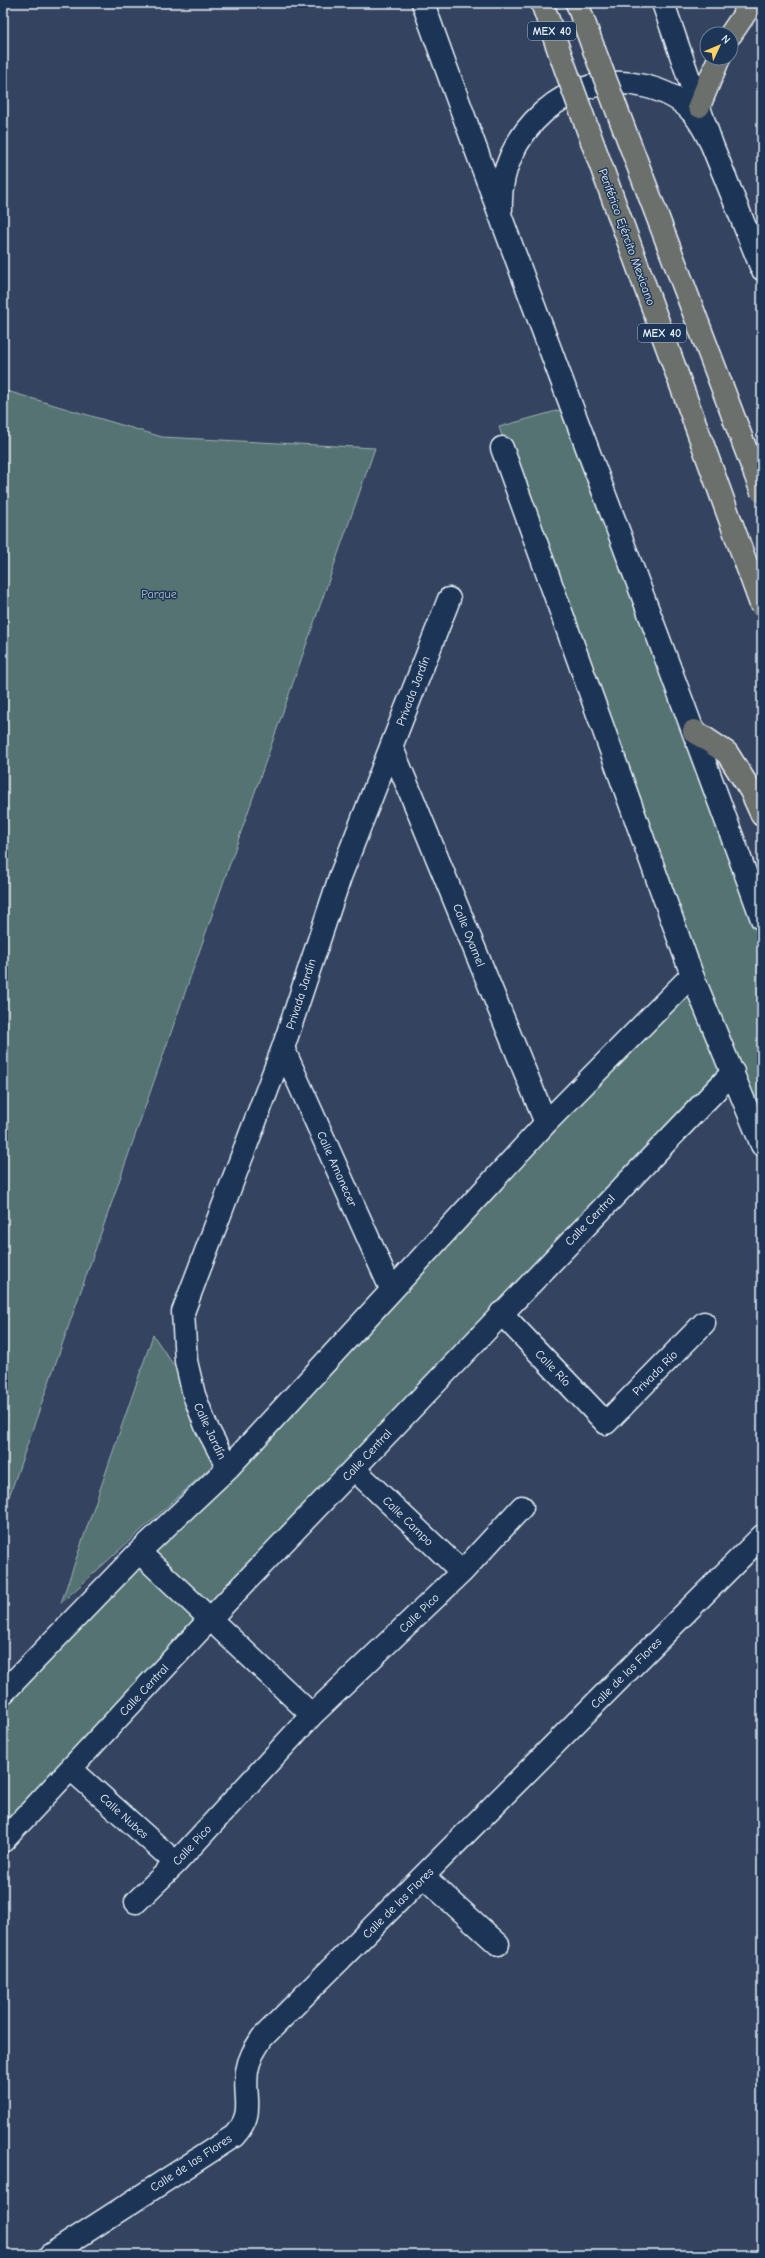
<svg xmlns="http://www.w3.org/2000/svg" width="765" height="2258" font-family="'Comic Neue',sans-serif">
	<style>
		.green { fill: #547372; stroke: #9eb2b5 }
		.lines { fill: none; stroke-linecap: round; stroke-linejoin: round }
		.minor-casing { stroke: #e8f1f8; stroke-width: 25 }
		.major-casing { stroke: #e8f1f8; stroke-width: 25 }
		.highway-casing { stroke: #e8f1f8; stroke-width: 25 }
		.minor { stroke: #1d3557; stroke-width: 22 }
		.major { stroke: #6c706d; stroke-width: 22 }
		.highway { stroke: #6c706d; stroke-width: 22 }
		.highway-bridge-casing { stroke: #e8f1f8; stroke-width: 25; stroke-linecap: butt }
		.highway-bridge { stroke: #6c706d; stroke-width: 22 }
		.labels { text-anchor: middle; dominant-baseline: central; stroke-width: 3; stroke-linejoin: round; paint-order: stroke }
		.shield { fill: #1d3557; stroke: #abb9c8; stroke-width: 1 }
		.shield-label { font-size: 11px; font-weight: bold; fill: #e8f1f8 }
		.street-label { font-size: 12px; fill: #e8f1f8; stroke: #1d3557 }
		.park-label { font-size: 12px; fill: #b4c5c9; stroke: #1d3557 }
	</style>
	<rect width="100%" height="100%" fill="#344360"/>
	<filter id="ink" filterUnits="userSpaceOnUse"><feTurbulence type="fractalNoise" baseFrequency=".025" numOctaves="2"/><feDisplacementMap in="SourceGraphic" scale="8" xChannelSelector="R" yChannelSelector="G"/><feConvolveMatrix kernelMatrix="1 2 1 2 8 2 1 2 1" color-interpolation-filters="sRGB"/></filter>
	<g filter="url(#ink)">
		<path class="green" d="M7,391L162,437L375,448L3,1514V401Z
			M567,408L762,936V1135L693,975L499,427Z
			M691,979L731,1071L210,1610L146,1551Z
			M153,1335L179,1373L215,1463L61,1603Z
			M139,1558L204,1619L3,1829V1700Z"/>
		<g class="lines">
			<defs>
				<path id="minor" d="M423,3C532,310 652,613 762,919
					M663,3L712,145L762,269
					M501,209C497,134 570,67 644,86C661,90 680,98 692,112C701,122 706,133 712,145
					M502,448L692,975L762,1145
					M392,748L546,1123
					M283,1048L391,1289
					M501,1313L606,1423L704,1323
					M228,1468L206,1426L194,1395L186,1361L183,1312L283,1048L340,877L449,599
					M354,1469L462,1572
					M139,1552L312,1715
					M3,1693L139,1552L228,1468L546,1123L692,975
					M71,1769L176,1863
					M3,1841L211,1618L733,1072
					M424,1877L498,1944
					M136,1902L176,1863L312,1715L462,1572L522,1507
					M50,2255L234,2136C256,2112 243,2099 247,2071C249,2058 255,2049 262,2038L762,1536"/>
				<path id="major" d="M731,34L752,3
					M699,106L719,58"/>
				<path id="highway" d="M542,3L562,59
					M577,3L593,47
					M694,731L727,753L751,791L762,815"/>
			</defs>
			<use href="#minor" class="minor-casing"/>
			<use href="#major" class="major-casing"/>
			<use href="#highway" class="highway-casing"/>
			<use href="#minor" class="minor"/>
			<use href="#major" class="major"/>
			<use href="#highway" class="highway"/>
			<defs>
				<path id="highway-bridge" d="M593,47L762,492
					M562,59L762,607"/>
			</defs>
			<use href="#highway-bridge" class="highway-bridge-casing"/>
			<use href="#highway-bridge" class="highway-bridge"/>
		</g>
	</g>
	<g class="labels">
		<g class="shield">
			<rect x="528" y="22" width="48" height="18" rx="3"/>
			<rect x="638" y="324" width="48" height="18" rx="3"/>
		</g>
		<g class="shield-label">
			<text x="552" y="31">MEX 40</text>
			<text x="662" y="333">MEX 40</text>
		</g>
		<g class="street-label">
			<text transform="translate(627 237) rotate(70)">Periférico Ejército Mexicano</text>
			<text transform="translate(413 691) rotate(-69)">Privada Jardín</text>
			<text transform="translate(469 935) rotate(68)">Calle Oyamel</text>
			<text transform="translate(301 994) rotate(-72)">Privada Jardín</text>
			<text transform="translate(337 1169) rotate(66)">Calle Amanecer</text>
			<text transform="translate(590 1220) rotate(-46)">Calle Central</text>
			<text transform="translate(553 1368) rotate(46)">Calle Río</text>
			<text transform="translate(655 1373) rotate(-45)">Privada Río</text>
			<text transform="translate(210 1431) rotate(65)">Calle Jardín</text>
			<text transform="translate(367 1455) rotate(-47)">Calle Central</text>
			<text transform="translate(408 1521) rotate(44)">Calle Campo</text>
			<text transform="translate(419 1613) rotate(-44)">Calle Pico</text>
			<text transform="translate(626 1673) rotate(-45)">Calle de las Flores</text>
			<text transform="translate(144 1690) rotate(-47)">Calle Central</text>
			<text transform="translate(124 1816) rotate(42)">Calle Nubes</text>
			<text transform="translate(192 1845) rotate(-47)">Calle Pico</text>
			<text transform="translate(398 1903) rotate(-45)">Calle de las Flores</text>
			<text transform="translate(191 2163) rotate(-33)">Calle de las Flores</text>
		</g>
		<g class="park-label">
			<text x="159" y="594">Parque</text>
		</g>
	</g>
	<rect width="765" height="2258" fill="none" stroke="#1d3557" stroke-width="16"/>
	<rect x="8" y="8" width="749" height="2242" fill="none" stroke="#e8f1f8" stroke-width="1.5" filter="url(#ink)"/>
	<g transform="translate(719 46) rotate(46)"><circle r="19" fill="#1d3557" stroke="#6e8097"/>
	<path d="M0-3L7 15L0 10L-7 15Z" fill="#ffd166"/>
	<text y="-6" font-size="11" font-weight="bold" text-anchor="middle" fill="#e8f1f8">N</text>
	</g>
</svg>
